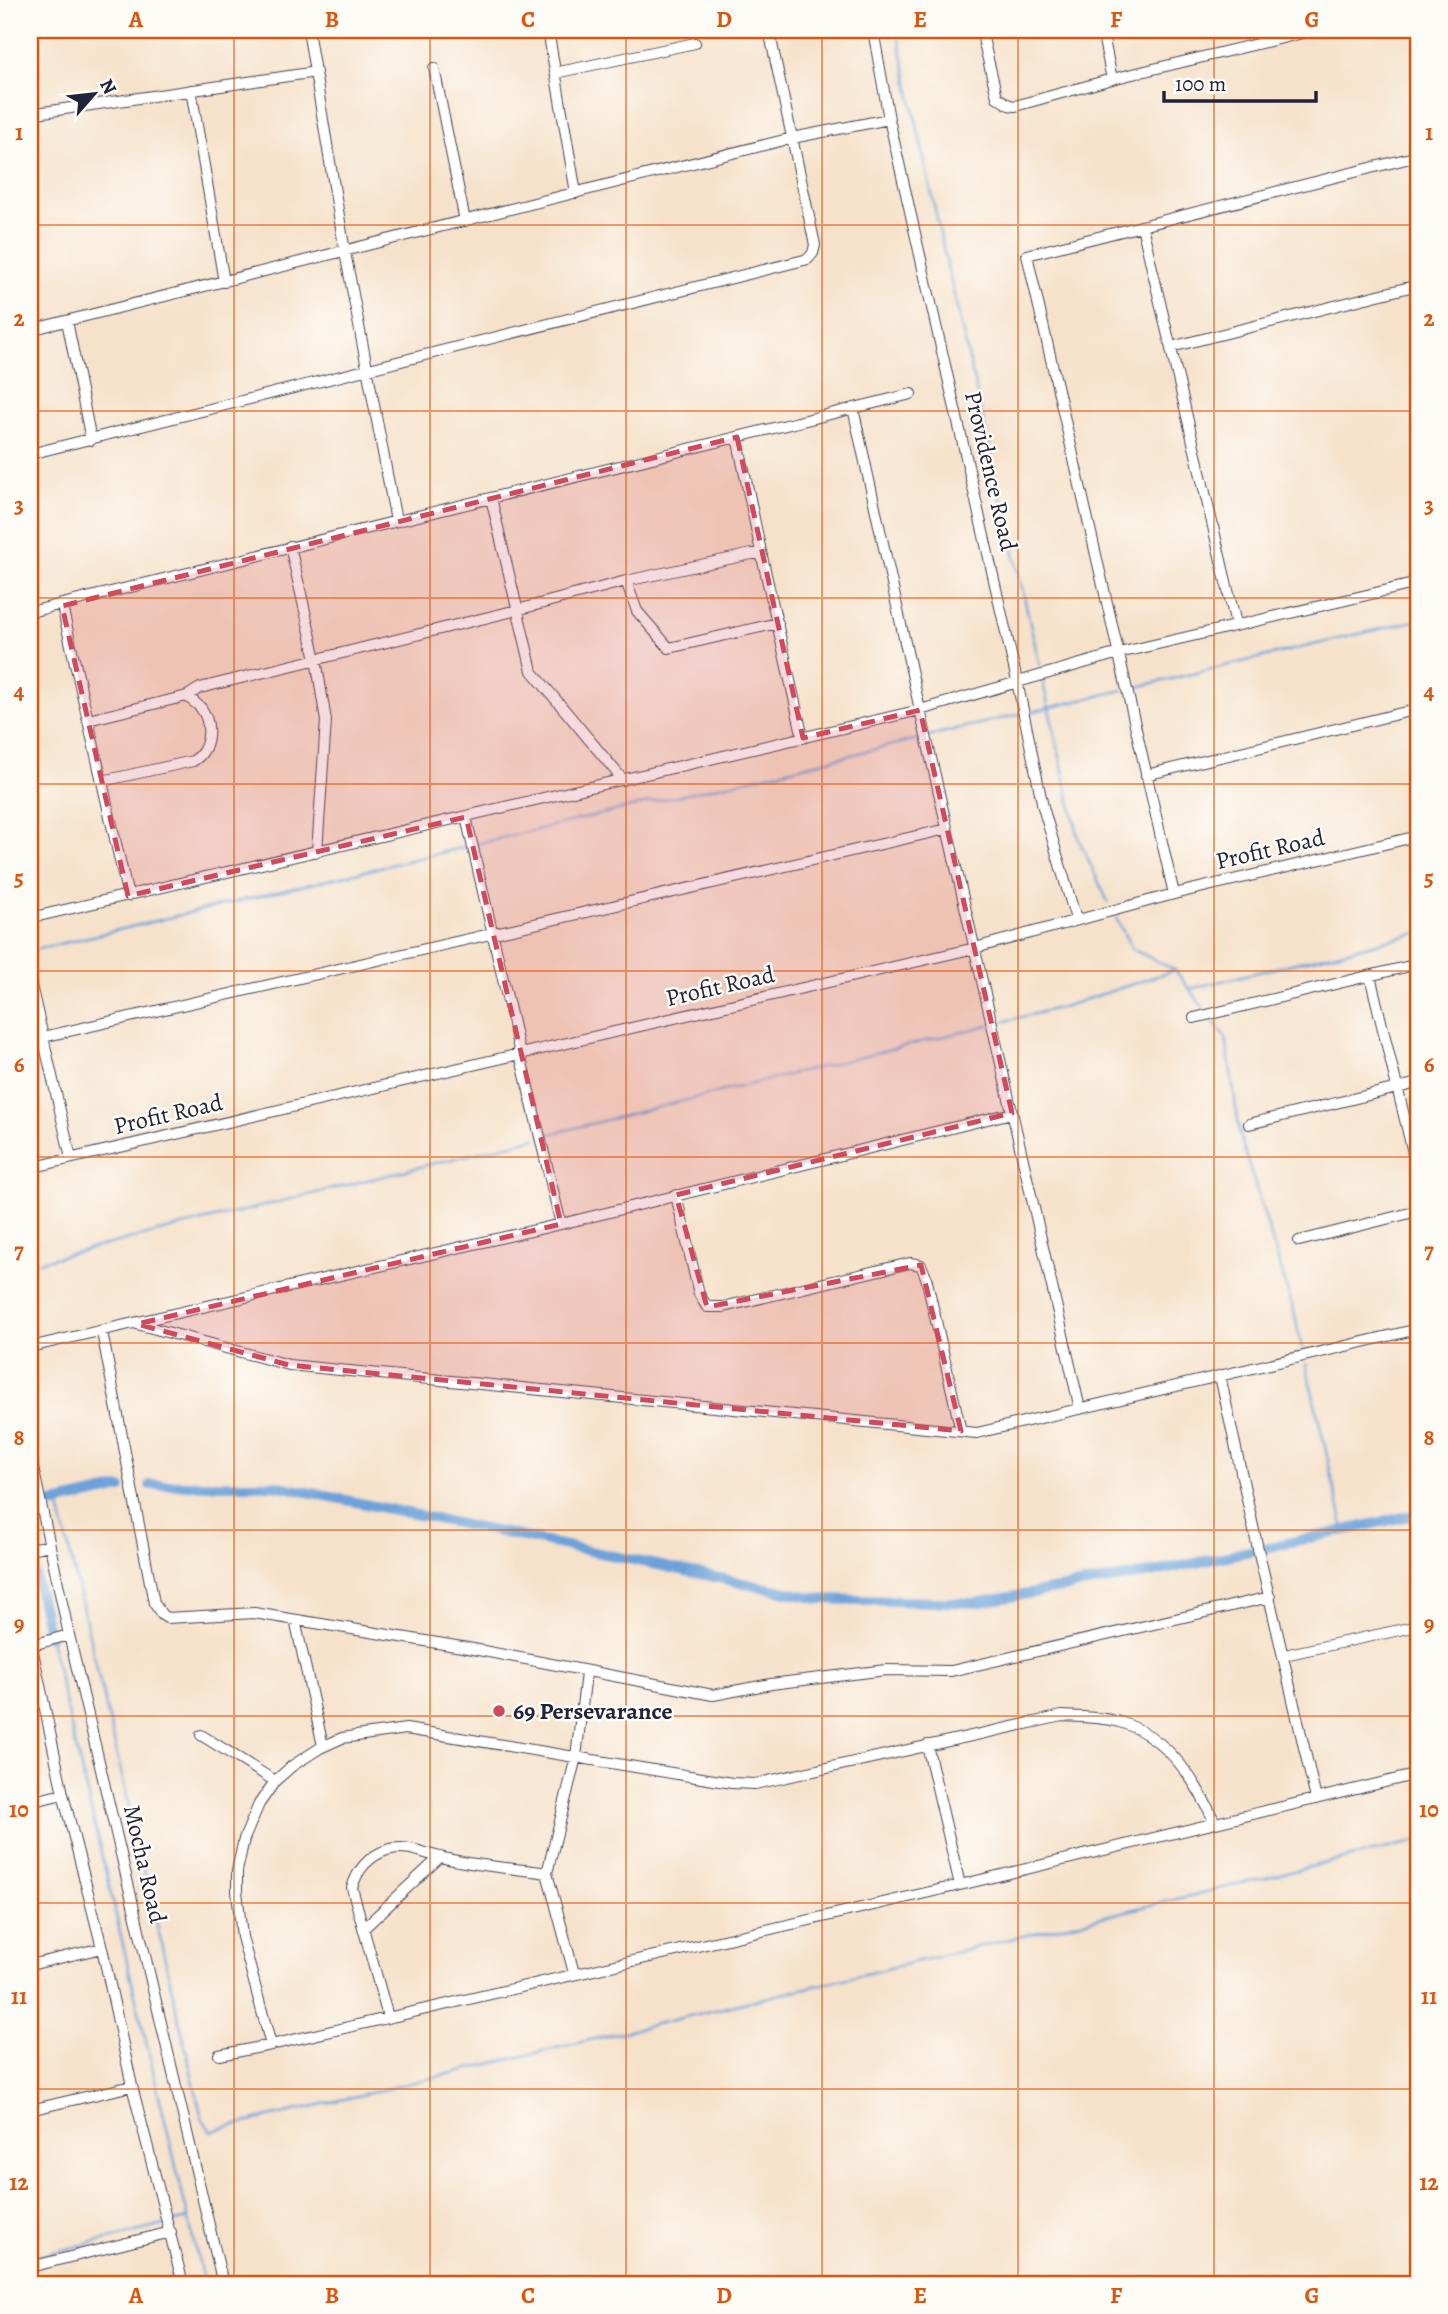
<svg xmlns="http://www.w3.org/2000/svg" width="1448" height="2314" font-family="Alegreya,serif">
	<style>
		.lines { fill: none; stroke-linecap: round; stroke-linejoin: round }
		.stream { stroke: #6ca2d9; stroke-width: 2.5 }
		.canal { stroke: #6ca2d9; stroke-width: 10 }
		.minor-casing { stroke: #423f51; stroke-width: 12 }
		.minor { stroke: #fff; stroke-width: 10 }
		.marked { fill: #d1495b; fill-opacity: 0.2; stroke: #d1495b; stroke-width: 5; stroke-dasharray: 14 9; stroke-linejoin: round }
		.grid { fill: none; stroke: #de560e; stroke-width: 2; stroke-opacity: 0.55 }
		.poi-dot { fill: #d1495b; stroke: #fdfcf7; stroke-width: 2.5 }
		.labels { text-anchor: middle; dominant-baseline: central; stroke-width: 5; stroke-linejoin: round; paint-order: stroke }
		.street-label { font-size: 24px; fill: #22223b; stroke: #fdfcf7 }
		.poi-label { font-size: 24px; font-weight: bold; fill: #22223b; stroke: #fdfcf7; text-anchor: start }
		.neatline { fill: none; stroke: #de560e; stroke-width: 2.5 }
		.grid-label { font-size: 23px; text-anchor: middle; font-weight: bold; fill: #de560e }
	</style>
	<rect width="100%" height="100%" fill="#fdfcf7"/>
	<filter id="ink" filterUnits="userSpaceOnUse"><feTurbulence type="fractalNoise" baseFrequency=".0143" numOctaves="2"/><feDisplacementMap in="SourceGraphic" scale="14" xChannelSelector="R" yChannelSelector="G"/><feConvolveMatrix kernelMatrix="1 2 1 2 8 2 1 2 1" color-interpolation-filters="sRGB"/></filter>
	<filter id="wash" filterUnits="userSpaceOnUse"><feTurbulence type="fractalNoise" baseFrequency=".00686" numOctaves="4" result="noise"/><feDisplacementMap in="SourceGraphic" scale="28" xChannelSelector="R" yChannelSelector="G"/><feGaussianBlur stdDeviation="1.57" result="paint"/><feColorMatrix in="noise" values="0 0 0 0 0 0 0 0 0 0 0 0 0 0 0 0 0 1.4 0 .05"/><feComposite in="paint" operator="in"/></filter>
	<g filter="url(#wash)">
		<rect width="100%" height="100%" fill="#f6e2cb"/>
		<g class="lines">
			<path class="stream" d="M897,30L942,243L1040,666
				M1043,683L1079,840L1108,902
				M1129,689L1418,620
				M1027,713L1123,690
				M928,736L1021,714
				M476,844L922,738
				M1116,918L1132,949L1175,970L1203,1007
				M30,951L469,846
				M1189,989L1418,933
				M1213,1021L1226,1038L1240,1136L1294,1312L1302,1348
				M542,1136L1066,1006L1175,970
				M30,1264L536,1138
				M1306,1364L1344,1530
				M58,1502L202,2118L211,2131L1418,1841
				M51,1643L204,2284
				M171,2223L188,2219
				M30,2258L164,2225"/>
			<path class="canal" d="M150,1485H274L820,1599L975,1603L1150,1573L1418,1514
				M50,1504L121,1488
				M30,1510L34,1509
				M30,1552L49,1637"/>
		</g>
	</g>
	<g filter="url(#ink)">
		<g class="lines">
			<defs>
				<path id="minor" d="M308,30L345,252L396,521
					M548,30L576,193
					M873,30L889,119L1017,681L1043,807L1076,919
					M981,30L997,97L1009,105L1015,106L1112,79L1315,30
					M1102,30L1112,79
					M434,68L465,221
					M555,73L695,43
					M191,90L224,282
					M30,114L316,72
					M1142,226L1236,624
					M67,321L91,440
					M30,330L792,138L889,119
					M1171,347L1418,285
					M853,408L920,710L1080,1409
					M737,437L761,552L803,738
					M30,454L808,259L813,253L815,245L769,30
					M491,498L532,671L623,780
					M290,546L316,659L326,721L317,852
					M761,552L626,581L637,611L669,648L778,623
					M62,606L128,896
					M30,612L911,394
					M187,696L200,688L517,610L626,581
					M88,720L187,696C191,700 197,704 201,708C213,725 210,751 193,761L102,781
					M1146,775L1418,709
					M466,817L520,1054L561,1224
					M1174,894L1027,255L1418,156
					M30,918L920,710L1119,653L1418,583
					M1370,976L1418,1173
					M30,981L71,1158
					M1194,1018L1418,964
					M43,1037L947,829
					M1249,1124L1418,1083
					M30,1168L975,948L1174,894L1418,836
					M676,1195L699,1294L707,1307H723L910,1263L921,1265L926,1277L961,1431
					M1299,1241L1418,1211
					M137,1324L289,1365L977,1433L1418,1329
					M102,1332L154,1603L162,1615L167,1618L254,1613L468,1648L713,1695L771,1684L886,1670L951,1671L1270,1597
					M30,1347L561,1224L1012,1113
					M1220,1376L1258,1549L1316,1799
					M30,1453L69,1635L223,2284
					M30,1549L50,1545
					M295,1620L323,1746
					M30,1638L63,1794L102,1948L132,2086L183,2284
					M32,1645L69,1635
					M1284,1655L1418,1626
					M201,1735L275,1781
					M927,1745L960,1885
					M30,1802L63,1794
					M364,1928L440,1857
					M30,1965L102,1948
					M574,1973L547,1873L576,1757L586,1673
					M388,2017L352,1888C357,1870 369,1856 387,1850C406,1844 422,1853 440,1857C472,1866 513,1868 547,1873
					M271,2045L242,1937L237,1891V1871L244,1839L259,1804L275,1781L292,1766L320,1748L342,1738L406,1729L732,1783L755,1784L1062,1716C1080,1717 1098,1717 1116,1721C1165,1733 1196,1780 1215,1823
					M219,2055L271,2045L960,1885L1418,1774
					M30,2110L132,2086
					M30,2267L171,2232"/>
			</defs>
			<use href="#minor" class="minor-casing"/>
			<use href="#minor" class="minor"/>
		</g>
	</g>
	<path class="marked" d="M737,437L803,738L920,710L1012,1113L676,1195L707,1307L921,1265L961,1431L289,1365L137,1324L561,1224L466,817L128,896L62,606Z"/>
	<path class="grid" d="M234,30V2284M430,30V2284M626,30V2284M822,30V2284M1018,30V2284M1214,30V2284M30,225H1418M30,411H1418M30,598H1418M30,784H1418M30,971H1418M30,1157H1418M30,1343H1418M30,1530H1418M30,1716H1418M30,1903H1418M30,2089H1418"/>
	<circle class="poi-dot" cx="499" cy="1711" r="7"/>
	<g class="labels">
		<g class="street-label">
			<text transform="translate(991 471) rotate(77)">Providence Road</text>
			<text transform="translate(1270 849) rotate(-13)">Profit Road</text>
			<text transform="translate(720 986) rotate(-13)">Profit Road</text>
			<text transform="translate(168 1114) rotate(-13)">Profit Road</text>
			<text transform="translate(145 1864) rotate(77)">Mocha Road</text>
		</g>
		<g class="poi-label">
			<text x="513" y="1711">69 Persevarance</text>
		</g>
	</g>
	<rect width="1448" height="2314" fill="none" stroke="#fdfcf7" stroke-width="77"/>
	<g transform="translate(94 94) rotate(62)" stroke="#fdfcf7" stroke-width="5" paint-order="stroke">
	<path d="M0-5L12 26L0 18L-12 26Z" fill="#22223b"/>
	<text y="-10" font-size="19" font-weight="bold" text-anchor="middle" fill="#22223b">N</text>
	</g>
	<path d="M1164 91v10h152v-10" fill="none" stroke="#22223b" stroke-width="3.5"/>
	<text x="1175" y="91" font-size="21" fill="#22223b" stroke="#fdfcf7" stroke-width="5" paint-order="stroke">100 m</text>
	<rect x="38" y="38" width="1372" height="2238" class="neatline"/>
	<g class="grid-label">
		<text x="136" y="27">A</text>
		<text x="332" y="27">B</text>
		<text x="528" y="27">C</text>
		<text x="724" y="27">D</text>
		<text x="920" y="27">E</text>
		<text x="1116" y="27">F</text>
		<text x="1312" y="27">G</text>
		<text x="19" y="140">1</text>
		<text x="1429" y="140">1</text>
		<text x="19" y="326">2</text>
		<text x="1429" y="326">2</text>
		<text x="19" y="513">3</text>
		<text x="1429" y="513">3</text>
		<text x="19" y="699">4</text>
		<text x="1429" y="699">4</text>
		<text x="19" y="885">5</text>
		<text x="1429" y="885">5</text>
		<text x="19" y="1072">6</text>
		<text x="1429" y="1072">6</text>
		<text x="19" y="1258">7</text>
		<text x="1429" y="1258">7</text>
		<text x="19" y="1445">8</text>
		<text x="1429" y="1445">8</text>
		<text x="19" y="1631">9</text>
		<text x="1429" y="1631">9</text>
		<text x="19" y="1817">10</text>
		<text x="1429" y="1817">10</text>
		<text x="19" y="2004">11</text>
		<text x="1429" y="2004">11</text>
		<text x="19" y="2190">12</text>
		<text x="1429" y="2190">12</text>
		<text x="136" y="2303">A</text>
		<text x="332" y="2303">B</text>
		<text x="528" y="2303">C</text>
		<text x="724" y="2303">D</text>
		<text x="920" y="2303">E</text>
		<text x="1116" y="2303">F</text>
		<text x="1312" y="2303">G</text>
	</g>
</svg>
